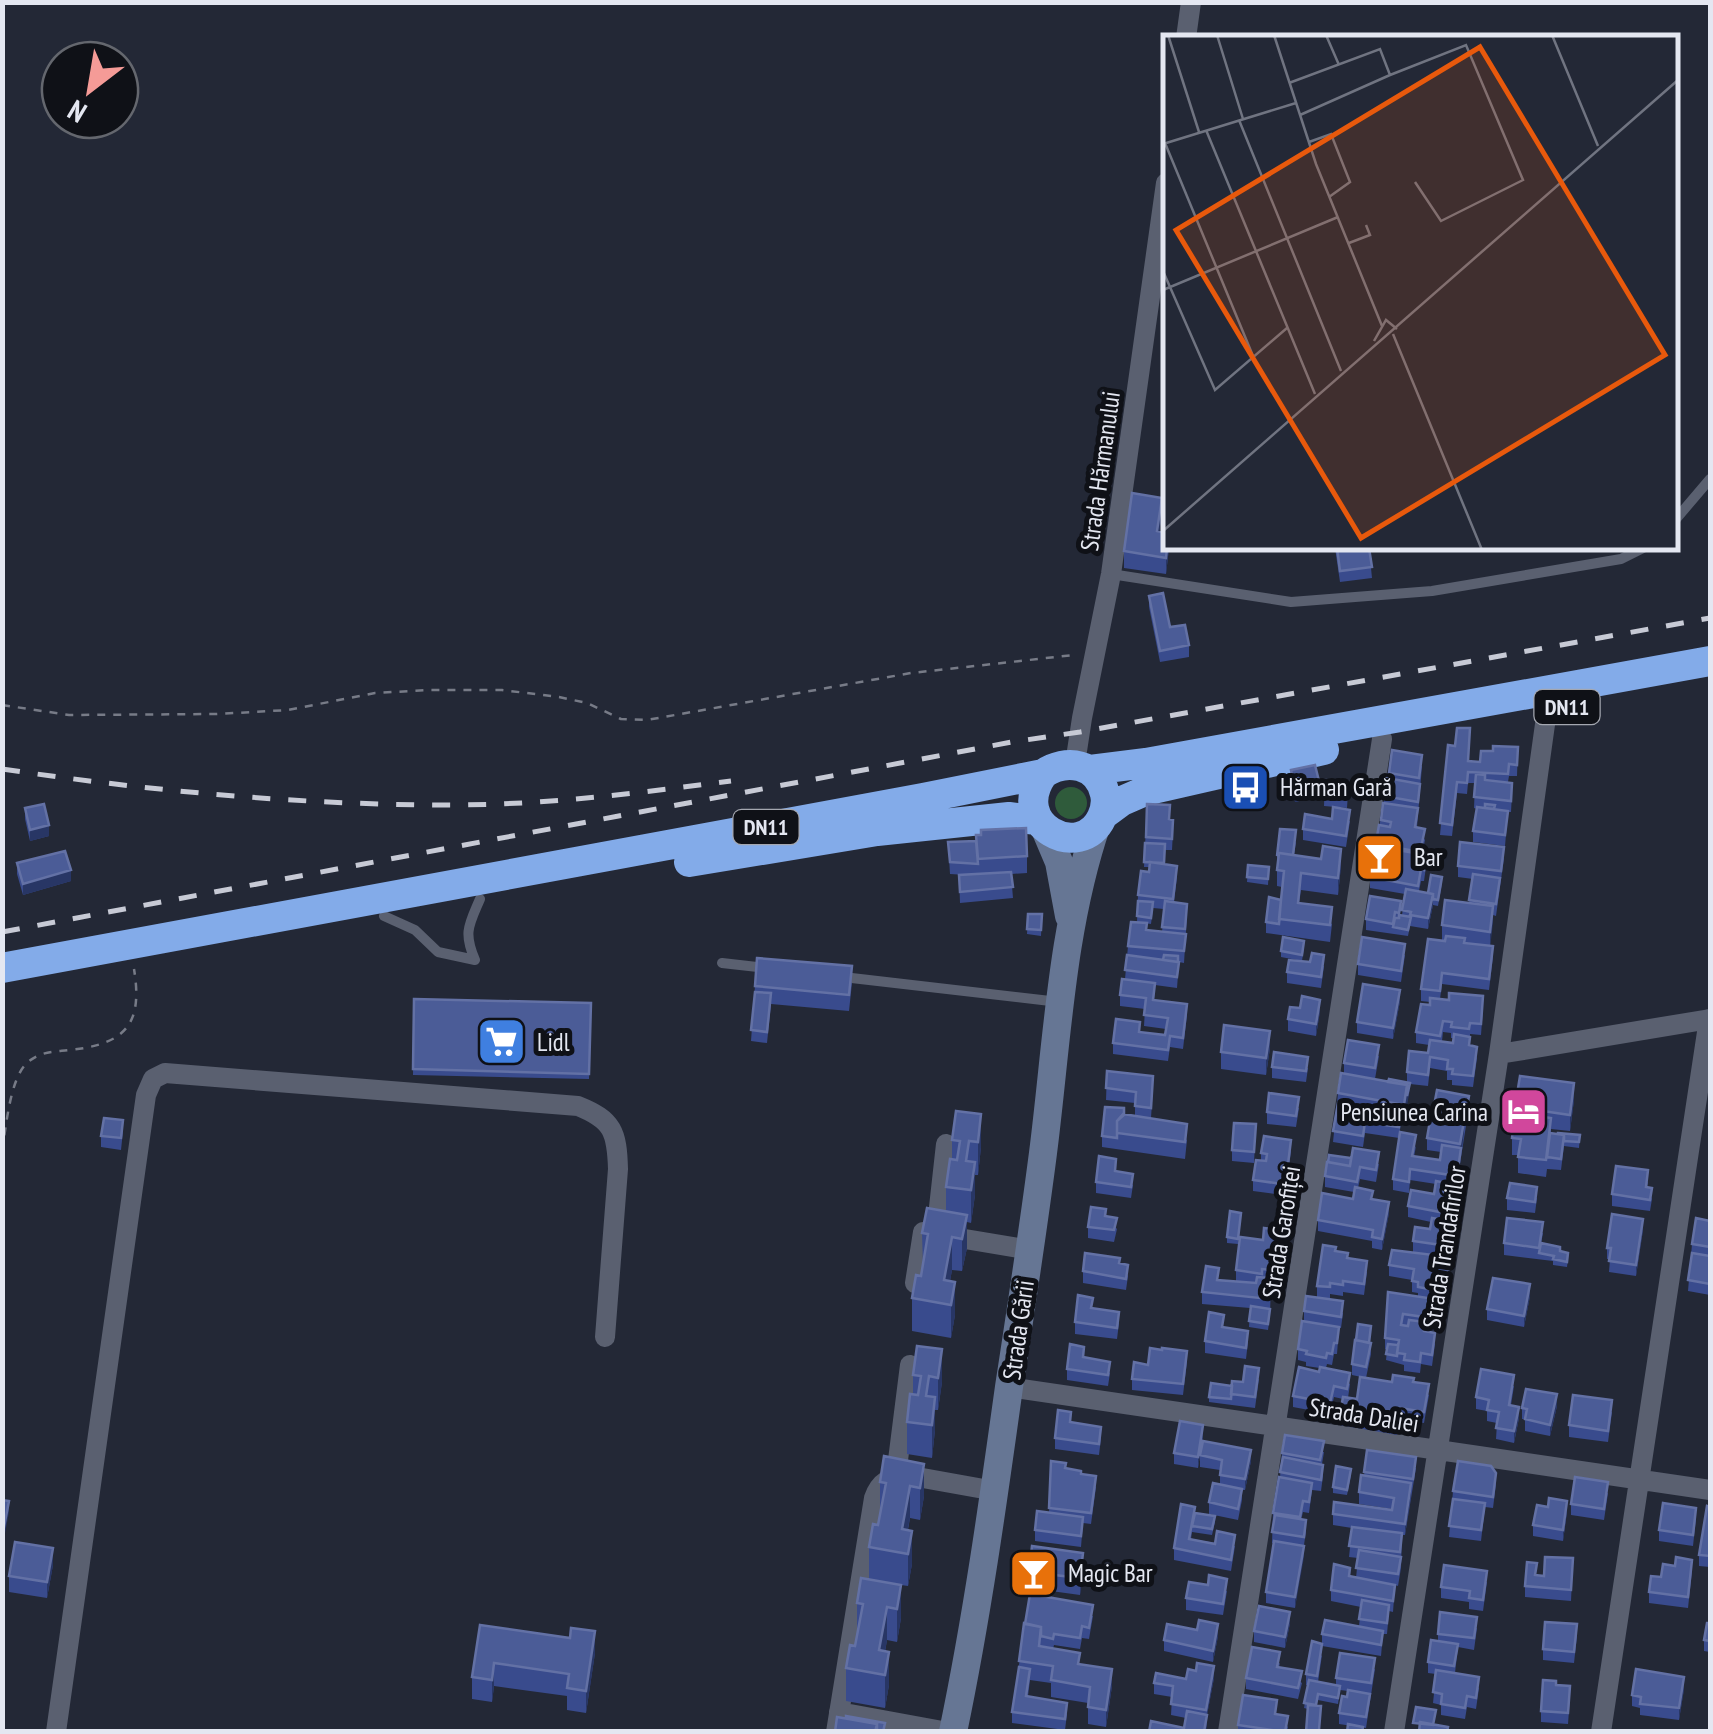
<svg xmlns="http://www.w3.org/2000/svg" width="1713" height="1734" font-family="'PT Sans Narrow',sans-serif">
	<style>
		.green { fill: #2f5b3b }
		.lines { fill: none; stroke-linecap: round; stroke-linejoin: round }
		.path { stroke: #777b87; stroke-width: 2.5; stroke-dasharray: 8 8; stroke-linecap: butt }
		.lane { stroke: #5a6070; stroke-width: 10 }
		.street { stroke: #5a6070; stroke-width: 20 }
		.secondary { stroke: #667694; stroke-width: 28 }
		.highway { stroke: #83abe9; stroke-width: 30 }
		.rail { stroke: #c7cad5; stroke-width: 5; stroke-dasharray: 18 18; stroke-linecap: butt }
		.wall { fill: #394b8d; fill-rule: evenodd }
		.shaded-wall { fill: #283665 }
		.building { fill: #4b5c97; stroke: #6371a5; stroke-width: 2.5 }
		.labels { text-anchor: middle; dominant-baseline: central; stroke-width: 10; stroke-linejoin: round; paint-order: stroke }
		.shield { fill: #0f1117; stroke: #a4a7b0; stroke-width: 2.5 }
		.shield-label { font-size: 22px; font-weight: bold; fill: #e4e7f1 }
		.street-label { font-size: 25px; fill: #e4e7f1; stroke: #0f1117 }
		.poi-label { font-size: 25px; fill: #e4e7f1; stroke: #0f1117; text-anchor: start }
		.inset-road { fill: none; stroke: #707481; stroke-width: 2.5 }
		.view { fill: #e8590c; fill-opacity: 0.15; stroke: #e8590c; stroke-width: 5 }
		.inset-edge { fill: none; stroke: #e4e7f1; stroke-width: 5 }
	</style>
	<rect width="100%" height="100%" fill="#232836"/>
	<path class="green" d="M1055 803a16 16 0 1 1 32 0a16 16 0 1 1-32 0Z"/>
	<g class="lines">
		<path class="path" d="M2,705L69,715L217,714L288,710L375,693L429,690H502L559,697L587,703L621,719L647,720L911,673L1074,655
			M2,1151C6,1128 10,1078 27,1063C40,1051 54,1052 70,1050C126,1044 143,1024 134,969"/>
		<path class="lane" d="M1676,519L1710,479
			M1111,574L1291,602L1432,591L1621,559L1643,548
			M384,916L415,930L438,952L475,960
			M475,960C463,932 469,925 480,899
			M722,963L766,968
			M843,977L1059,1002"/>
		<path class="street" d="M1186,38L1191,2
			M1075,764L1082,718L1111,574L1166,183
			M1499,1054L1710,1019
			M936,1234L946,1144
			M915,1283L923,1232L1030,1250
			M1009,1387L1710,1490
			M896,1476L910,1365
			M839,1712L948,1732
			M56,1732L146,1095L153,1079L165,1073L578,1106C613,1120 617,1132 618,1169L605,1337
			M836,1732L874,1498C880,1481 890,1477 906,1475L995,1491
			M1228,1732L1382,739
			M1394,1732L1499,1054L1547,710
			M1601,1732L1709,1019"/>
		<path class="secondary" d="M1045,829L1059,862L1069,916
			M953,1732C977,1617 993,1502 1009,1387C1021,1309 1033,1231 1043,1153C1057,1044 1061,929 1097,824"/>
		<path class="highway" d="M1090,770L1146,763L1710,661
			M1103,815L1122,801L1145,791L1324,750
			M689,862L877,831L1009,817L1037,820
			M2,968L923,798L1043,774C1066,758 1098,763 1105,794C1107,802 1105,810 1102,817C1081,863 1007,825 1043,774"/>
		<path class="rail" d="M2,769C151,791 300,805 451,805C545,805 638,793 731,781
			M2,932L1012,742L1080,732L1710,618"/>
	</g>
	<path class="wall" d="M1162,514L1159,532L1169,548L1166,574L1124,568V551Z
		M1335,548H1369L1372,578L1340,582Z
		M1149,596L1170,627L1189,645V657L1160,662L1149,607Z
		M1448,745L1469,761L1480,762L1493,751L1518,747L1517,776H1509L1508,782L1512,794L1511,812H1508L1505,846L1473,842V831L1477,809L1474,808L1475,783H1468L1467,794L1457,793L1452,836L1440,835Z
		M1422,766L1417,827L1425,840L1422,855L1426,867L1424,881H1421L1419,891L1428,893L1442,883L1438,906L1433,905L1428,929L1410,926L1408,936L1366,930V919L1401,901L1400,915H1402L1405,894L1370,888V877L1389,773Z
		M1291,770L1320,796L1295,802L1291,781Z
		M1325,780L1348,793L1347,808L1324,806Z
		M1147,804L1170,819L1173,831L1172,850H1165V864L1177,877L1174,902L1187,915L1184,963L1179,962L1177,988L1155,985L1154,1000L1187,1015L1183,1049L1170,1047L1168,1061L1113,1054V1043L1140,1032L1165,1035L1166,1029L1144,1026L1145,1009L1120,1006V995L1125,979L1128,946L1147,931L1162,932L1164,909L1153,908L1151,924L1137,922L1138,895L1149,872L1150,867H1144Z
		M25,808L49,836L30,841L25,819Z
		M1350,821L1346,847L1303,840V829Z
		M976,841L1027,856V873L1011,874L1013,898L960,903L959,875H966L950,874L948,842Z
		M1296,842L1294,855L1341,866L1338,895L1301,890L1299,904L1332,924L1330,942L1266,933V922L1281,900L1282,887L1277,886V856Z
		M1504,858L1496,916L1493,915L1490,946L1493,957L1489,990L1442,984L1440,999L1483,1008L1481,1035L1470,1034V1046L1477,1058L1473,1087L1452,1085V1080H1447V1071L1430,1068L1428,1086L1410,1084L1404,1122L1401,1121L1399,1138L1365,1133L1363,1147L1333,1142L1338,1093L1344,1074V1063L1379,1056L1375,1079L1407,1083V1072L1428,1053L1429,1045L1416,1043V1032L1430,1005V1002L1421,1001V989L1442,941V925L1469,903L1473,879L1458,877V866ZM1443,1032L1451,1033V1038H1454L1453,1043L1442,1041Z
		M17,863L71,881L23,895L17,874Z
		M1248,865L1269,867L1268,885L1247,882Z
		M1028,914H1042L1041,936L1027,934Z
		M1304,947L1302,961L1281,957V951Z
		M1405,955L1401,982L1358,975V964Z
		M757,958L852,983L849,1011L771,1004L767,1043L751,1041Z
		M1324,966L1321,988L1287,983V972Z
		M414,999L591,1003L589,1079L413,1075Z
		M1400,1001L1393,1039L1357,1033V1022Z
		M1300,1008L1320,1011L1316,1036L1288,1031V1019Z
		M1270,1048L1266,1075L1221,1069V1052Z
		M1272,1067L1308,1068L1306,1082L1272,1078Z
		M1107,1071L1153,1088L1151,1118L1187,1140L1185,1159L1102,1147V1136L1135,1116V1103L1106,1100Z
		M1574,1100L1570,1131L1551,1129V1133L1580,1135L1579,1148L1564,1146L1561,1170L1547,1169L1546,1177L1518,1173V1155H1512V1138L1515,1119V1107Z
		M1469,1107L1451,1220L1452,1232L1448,1257L1450,1269L1445,1303L1441,1302L1438,1331L1425,1329V1331L1435,1344L1432,1366L1421,1364L1420,1373L1404,1371V1365L1386,1360L1387,1350L1385,1349V1338L1418,1297V1293L1412,1292V1280L1389,1276V1265L1413,1252V1241L1430,1229L1431,1222L1408,1217V1206L1434,1194L1436,1184L1410,1180L1409,1193L1393,1190V1179L1416,1146L1414,1157L1440,1160L1441,1152L1427,1150V1138L1433,1111Z
		M1299,1108L1296,1127L1267,1124V1112Z
		M956,1111L981,1147L978,1175H975V1195L971,1223L967,1222V1248L962,1271L952,1270L950,1281L955,1315L951,1338L912,1331V1298L921,1276L923,1266L922,1233L946,1211V1187L952,1159V1140Z
		M1256,1124L1254,1163L1232,1161V1150Z
		M123,1131L121,1150L101,1147V1136Z
		M1291,1151L1287,1183H1283L1282,1195L1253,1191V1180L1261,1160V1153Z
		M1379,1164L1376,1182L1360,1179L1358,1188L1389,1213L1382,1250L1372,1248V1241L1318,1231V1220L1353,1199L1354,1192L1325,1187V1176Z
		M1116,1171L1133,1185L1131,1198L1096,1193V1182Z
		M1648,1182L1647,1187L1652,1199L1650,1211L1612,1206V1194Z
		M1507,1198H1537L1535,1213L1507,1210Z
		M1105,1216L1117,1229L1114,1242L1088,1238V1227Z
		M1241,1218L1238,1244L1227,1243V1237Z
		M1710,1221V1295L1688,1291L1692,1244Z
		M1643,1230L1636,1276L1609,1272L1610,1259H1607V1248Z
		M1543,1233L1541,1244L1560,1251L1568,1258L1567,1267L1553,1265V1261L1504,1255V1243Z
		M1263,1240L1280,1241L1273,1282L1271,1281L1270,1315L1268,1330L1249,1327L1250,1308L1202,1304V1292L1219,1280L1236,1281V1270Z
		M1336,1251L1348,1258L1367,1272L1364,1295L1343,1292V1296L1330,1294V1299L1317,1297V1286Z
		M1119,1263L1128,1276L1126,1290L1083,1283V1271Z
		M1530,1296L1524,1327L1487,1320V1309Z
		M1093,1308L1119,1323L1117,1339L1075,1334V1322Z
		M1304,1311L1343,1313L1341,1328H1339L1337,1354H1334L1332,1365L1327,1364L1326,1368L1350,1384L1348,1398L1357,1399L1392,1382H1413L1429,1395L1424,1423L1400,1419L1397,1435L1340,1425L1343,1399L1334,1397L1330,1414L1293,1407V1396L1319,1372L1320,1368L1306,1366V1362L1298,1360V1349L1304,1322Z
		M1224,1327L1248,1342L1246,1359L1205,1353V1341Z
		M1370,1343L1371,1354L1366,1378L1352,1375V1364Z
		M917,1346L942,1382L938,1410H935V1430L932,1458L907,1454V1422L913,1394V1375Z
		M1084,1357L1110,1373L1108,1386L1067,1380V1369Z
		M1187,1362L1183,1395L1132,1390V1379L1148,1365Z
		M1259,1379L1255,1408L1209,1402V1397L1232,1386L1243,1382Z
		M1514,1386L1511,1405L1519,1418L1514,1443L1496,1439L1497,1423L1487,1421V1411L1476,1409V1397Z
		M1557,1406L1550,1436L1525,1431V1419H1522V1408Z
		M1612,1412L1608,1442L1569,1437V1425Z
		M1071,1422L1101,1438L1099,1455L1055,1449V1438Z
		M1203,1436L1198,1468L1174,1464V1453Z
		M1367,1450L1416,1468L1405,1535H1402L1401,1568L1398,1586L1395,1585L1393,1612L1389,1611L1387,1634H1383L1381,1656L1322,1646V1634L1359,1626L1361,1607L1331,1601V1590L1350,1577L1356,1578L1358,1558L1349,1557L1352,1528L1333,1525V1514L1392,1510V1509L1359,1504V1492L1364,1476Z
		M1324,1452L1322,1464L1323,1476L1321,1491L1312,1490L1309,1513L1303,1512L1301,1520L1306,1531L1295,1608L1266,1603V1592L1274,1543H1272L1273,1513L1280,1477L1282,1453Z
		M1200,1455L1251,1461L1245,1490H1242V1500L1238,1520L1209,1514V1502L1220,1484V1470L1200,1467Z
		M1051,1461L1081,1474L1096,1487L1091,1524L1083,1523L1081,1547L1035,1541V1530L1049,1513Z
		M924,1464V1496L920,1520L910,1518L908,1530L912,1564L908,1586L901,1585V1618L897,1642L887,1640L885,1652L889,1685L885,1708L846,1701V1668L855,1646L857,1636V1603L869,1579V1547L878,1525L880,1515V1482Z
		M1351,1475L1347,1495L1333,1493V1487Z
		M1496,1484L1493,1508L1485,1507L1481,1541L1449,1537L1453,1491Z
		M1608,1493L1604,1520L1571,1515V1504Z
		M1710,1507V1567L1699,1566V1555Z
		M1567,1512L1563,1541L1533,1536V1525Z
		M1195,1513L1215,1522L1212,1535L1192,1532L1191,1539L1235,1546L1231,1571L1174,1560V1548Z
		M1696,1519L1693,1546L1659,1541V1530Z
		M1573,1558L1571,1601L1525,1597V1586L1537,1575L1544,1576Z
		M53,1565L47,1598L9,1592V1576Z
		M1083,1570L1080,1595L1029,1588V1572Z
		M1692,1571L1688,1608L1649,1603V1592L1661,1577Z
		M1487,1582L1483,1611L1469,1609V1602L1441,1598V1587Z
		M1227,1591L1223,1615L1186,1610V1598Z
		M1093,1616L1089,1639L1082,1638L1080,1649L1054,1645L1053,1649L1112,1686L1106,1727L1088,1724V1703L1051,1697V1683L1030,1680L1028,1696L1067,1714L1065,1730L1012,1723V1712L1025,1624Z
		M1290,1623L1285,1648L1254,1642V1631Z
		M1710,1623V1652L1704,1651V1640Z
		M480,1625L595,1653L586,1713L567,1710V1696L494,1686L492,1702L472,1699V1677Z
		M1477,1628L1474,1650L1458,1647L1455,1673L1479,1688L1476,1709L1467,1707L1465,1719L1441,1715V1705L1433,1703L1436,1674L1428,1673V1662L1438,1641V1634Z
		M1218,1636L1213,1662L1164,1651V1640Z
		M1577,1636L1574,1663L1543,1660V1649Z
		M1322,1655L1318,1682L1336,1686V1678L1375,1669L1366,1728L1339,1724V1713L1347,1697L1348,1691L1340,1690L1338,1704L1318,1700L1306,1732L1308,1709L1304,1708L1308,1685H1306V1674Z
		M1280,1663L1279,1667L1302,1683L1298,1699L1246,1689V1678Z
		M1214,1678L1207,1715V1726L1184,1728L1186,1718L1171,1715L1172,1697L1154,1694V1683Z
		M1684,1689L1679,1720L1640,1715V1708L1632,1706V1695Z
		M1570,1697L1568,1724L1541,1722V1711Z
		M1277,1714L1288,1727L1287,1732H1238V1725Z"/>
	<path class="shaded-wall" d="M1162,498V514L1157,548V531Z
		M1167,548H1169L1166,574V558Z
		M1320,785V796L1295,802V790Z
		M49,825V836L30,841V830Z
		M1341,849V866L1338,895V878Z
		M71,870V881L23,895V884Z
		M1433,894V905L1428,929V918Z
		M1493,906V923L1490,948V932Z
		M1400,990V1001L1393,1039V1028Z
		M1320,1000V1011L1316,1036V1024Z
		M1270,1031V1048L1266,1075V1058Z
		M1410,1083V1089L1404,1122V1105L1407,1085Z
		M1574,1083V1100L1570,1131V1115Z
		M981,1114V1147L978,1175V1142Z
		M1464,1121V1132L1457,1188L1460,1144Z
		M975,1162V1195L971,1223V1190Z
		M1456,1185V1196L1450,1225V1214Z
		M1389,1202V1213L1382,1250V1239Z
		M967,1215V1248L962,1271V1239Z
		M1643,1219V1230L1636,1276V1265Z
		M1280,1230V1241L1273,1282V1270Z
		M952,1237V1270L946,1304L944,1280Z
		M1450,1257V1269L1445,1303V1292Z
		M955,1282V1315L951,1338V1305Z
		M1530,1284V1296L1524,1327V1316Z
		M942,1349V1382L938,1410V1378Z
		M1557,1394V1406L1550,1436V1425Z
		M935,1397V1430L932,1458V1425Z
		M1519,1407V1418L1514,1443V1431Z
		M1203,1425V1436L1198,1468V1457Z
		M1251,1450V1461L1245,1490V1479Z
		M924,1464V1496L920,1520V1488Z
		M1411,1483V1494L1405,1535V1524Z
		M910,1486V1518L903,1553L902,1529Z
		M9,1501V1512L3,1544V1532Z
		M1567,1501V1512L1563,1541V1530Z
		M912,1531V1564L908,1586V1554Z
		M1304,1546V1557L1295,1608V1597Z
		M53,1548V1565L47,1598V1582Z
		M1083,1553V1570L1080,1595V1578Z
		M901,1585V1618L897,1642V1609Z
		M887,1607V1640L881,1674L879,1650Z
		M1290,1612V1623L1285,1648V1637Z
		M1218,1624V1636L1213,1662V1651Z
		M595,1631V1653L586,1713V1691Z
		M889,1652V1685L885,1708V1675Z
		M494,1663V1686L492,1702V1680Z
		M1214,1666V1678L1207,1715V1726L1206,1732H1204Z
		M1112,1669V1686L1106,1727V1710Z
		M1684,1677V1689L1679,1720V1708Z"/>
	<path class="building" d="M1132,493L1162,498L1157,531L1166,533V548H1167L1166,558L1124,551Z
		M1337,548H1369L1372,567L1340,571Z
		M1163,593L1170,627L1185,625L1189,645L1160,651L1149,596Z
		M1457,728H1470L1468,761L1480,762L1481,751H1493V746L1518,747L1517,765L1509,764L1508,774L1468,772L1467,783L1457,782L1452,825L1440,823L1448,745L1455,746Z
		M1392,750L1422,755L1419,778L1389,773Z
		M1315,765L1320,785L1295,790L1291,770Z
		M1476,774L1485,775V780L1512,783L1511,801L1474,797Z
		M1387,778L1420,784L1418,802L1384,796Z
		M1325,780L1348,782L1347,797L1324,794Z
		M1383,803L1418,808L1415,827L1425,829L1420,852L1387,846L1386,848L1426,855L1424,870L1421,869L1418,886L1370,877L1379,825L1390,827L1391,822L1381,820Z
		M44,804L49,825L30,830L25,808Z
		M1147,804L1170,805L1169,819L1173,820L1172,839L1146,837Z
		M1485,804L1495,805L1494,809L1485,808Z
		M1333,807L1350,810L1346,836L1303,829L1305,814L1332,819Z
		M1477,807L1508,811L1505,835L1473,831Z
		M1026,828L1027,856L978,859L976,835H981V830Z
		M1280,829L1296,830L1293,855L1279,853L1277,856Z
		M976,841L978,864L950,862L948,842Z
		M1460,842L1504,847L1501,871L1458,866Z
		M1145,843L1165,844L1164,863L1144,862Z
		M1323,846L1341,849L1338,878L1301,873L1298,903L1332,907L1330,925L1279,919L1284,871L1277,870L1279,853L1321,859Z
		M65,851L71,870L23,884L17,863Z
		M1150,862L1177,866L1173,899L1138,895L1141,871L1149,872Z
		M1248,865L1269,867L1268,879L1247,877Z
		M1011,872L1013,887L960,892L959,875Z
		M1473,874L1500,878L1496,904L1469,900Z
		M1431,875L1442,877L1438,900L1433,899V894L1428,893Z
		M1406,889L1433,894L1428,918L1410,915L1411,912L1402,910Z
		M1370,896L1401,901L1399,913L1395,912L1393,924L1366,919Z
		M1269,897L1281,900L1279,924L1266,922Z
		M1445,900L1493,906L1490,932L1442,925Z
		M1138,901L1153,902L1151,918L1137,916Z
		M1165,901L1187,904L1185,929L1162,927Z
		M1028,914H1042L1041,930L1027,929Z
		M1399,915L1411,917L1408,930L1393,927L1395,918H1399Z
		M1131,922L1147,923L1146,930L1186,934L1184,951L1128,946Z
		M1446,936L1465,938L1464,943L1493,946L1489,979L1442,973L1440,991L1421,989L1428,939L1445,941Z
		M1283,937L1304,941L1302,955L1281,951Z
		M1362,937L1405,944L1401,971L1358,964Z
		M1312,953L1324,955L1321,977L1287,972L1289,960L1310,962Z
		M1127,955L1179,962L1177,977L1125,970Z
		M1164,955L1178,956V962L1163,960Z
		M757,958L852,966L849,995L755,986Z
		M1122,979L1155,983L1153,1000L1187,1004L1183,1038L1170,1036L1168,1050L1113,1043L1116,1019L1140,1022L1139,1032L1165,1035L1168,1018L1144,1015L1146,998L1120,995Z
		M1363,984L1400,990L1393,1028L1357,1022Z
		M755,992L771,993L767,1032L751,1030Z
		M1449,993L1483,996L1481,1024L1470,1023L1469,1029L1451,1027L1452,1022L1443,1021L1440,1036L1416,1032L1421,1004L1430,1005V998L1449,1000Z
		M1302,996L1320,1000L1316,1024L1288,1019L1290,1007L1300,1008Z
		M414,999L591,1003L589,1074L413,1069Z
		M1224,1025L1270,1031L1266,1058L1221,1052Z
		M1454,1034L1470,1037L1469,1045L1477,1047L1473,1076L1452,1074L1453,1069H1447L1448,1060L1430,1057L1428,1075L1407,1072L1409,1051L1428,1053L1430,1040L1453,1043Z
		M1348,1040L1379,1045L1375,1068L1344,1063Z
		M1274,1052L1308,1057L1306,1071L1272,1067Z
		M1107,1071L1153,1076L1151,1108L1135,1106L1136,1092L1106,1088Z
		M1341,1073L1407,1085L1404,1105L1338,1093Z
		M1520,1076L1574,1083L1570,1115L1515,1107Z
		M1389,1079L1410,1083L1407,1096V1085L1388,1082Z
		M1437,1090L1469,1096L1465,1117L1433,1111Z
		M1269,1093L1299,1097L1296,1116L1267,1112Z
		M1338,1103L1401,1113L1399,1127L1365,1122L1363,1136L1333,1131Z
		M1105,1107L1124,1108V1115L1117,1121V1138L1102,1136Z
		M956,1111L981,1114L978,1142L969,1141L966,1161L975,1162L971,1190L946,1187L950,1159L957,1160L960,1141L952,1140Z
		M1123,1114L1187,1124L1185,1142L1117,1133V1121Z
		M1524,1114L1551,1118L1546,1160L1518,1157L1521,1139L1512,1138L1514,1118L1524,1120Z
		M1431,1115L1464,1121L1460,1144L1427,1138Z
		M104,1118L123,1120L121,1138L101,1136Z
		M1234,1123L1256,1124L1254,1152L1232,1150Z
		M1400,1132L1416,1135L1412,1156L1440,1160L1442,1145L1461,1148L1457,1176L1410,1169L1409,1182L1393,1179Z
		M1550,1133L1564,1135L1561,1159L1547,1157Z
		M1558,1133L1580,1135L1579,1142L1564,1141V1135L1558,1134Z
		M1264,1136L1291,1140L1287,1172H1283L1282,1184L1253,1180L1256,1160L1266,1161L1267,1154L1261,1153Z
		M1353,1148L1379,1152L1376,1170L1360,1167L1357,1182L1325,1176L1327,1162L1350,1166Z
		M1329,1155L1351,1158L1350,1166L1328,1162Z
		M1099,1156L1116,1159L1115,1171L1133,1174L1131,1187L1096,1182Z
		M1616,1166L1648,1170L1646,1187L1652,1188L1650,1200L1612,1194Z
		M1436,1181L1456,1185L1450,1214L1408,1206L1411,1190L1434,1194Z
		M1510,1183L1537,1187L1535,1202L1507,1198Z
		M1355,1187L1373,1191L1371,1199L1389,1202L1382,1239L1372,1237L1373,1230L1318,1220L1322,1193L1353,1199Z
		M1091,1207L1106,1209L1105,1216L1117,1218L1114,1230L1088,1227Z
		M927,1208L967,1215L962,1239L952,1237L944,1280L955,1282L951,1305L912,1298L916,1275L921,1276L928,1234L922,1233Z
		M1230,1211L1241,1213L1238,1239L1227,1237Z
		M1612,1214L1643,1219L1636,1265L1609,1261L1611,1248H1607Z
		M1432,1218L1452,1221L1448,1246L1413,1241L1415,1227L1430,1229Z
		M1507,1218L1543,1222L1539,1248L1504,1243Z
		M1696,1218L1710,1221V1247L1692,1244Z
		M1264,1228L1280,1230L1273,1270L1262,1269V1274L1236,1270L1240,1237L1263,1240Z
		M1541,1243L1560,1247V1251L1568,1253L1567,1262L1553,1259L1554,1256L1539,1253Z
		M1323,1245L1336,1247L1335,1251L1348,1253L1347,1258L1367,1261L1364,1284L1343,1281V1285L1330,1283V1287L1317,1286Z
		M1392,1250L1450,1257L1445,1292L1418,1287V1282L1412,1281L1414,1269L1389,1265Z
		M1085,1253L1120,1258L1119,1263L1128,1265L1126,1279L1083,1271Z
		M1692,1253L1710,1256V1284L1688,1280Z
		M1206,1266L1219,1268L1217,1280L1256,1283L1257,1277L1271,1278L1269,1299L1202,1292Z
		M1493,1278L1530,1284L1524,1316L1487,1309Z
		M1388,1292L1441,1300L1438,1319L1403,1314L1401,1325L1408,1326L1409,1320L1425,1322L1424,1331L1435,1333L1432,1355L1421,1353L1420,1362L1404,1360L1405,1354L1397,1353L1399,1340L1385,1338Z
		M1078,1295L1093,1298L1091,1308L1119,1312L1117,1328L1075,1322Z
		M1306,1296L1343,1301L1341,1317L1304,1311Z
		M1251,1306L1270,1309L1268,1324L1249,1321Z
		M1209,1312L1224,1315L1222,1327L1248,1331L1246,1348L1205,1341Z
		M1302,1321L1339,1327L1337,1343H1334L1332,1354L1327,1353L1326,1358L1306,1354L1307,1351L1298,1349Z
		M1358,1324L1371,1326L1369,1343L1356,1340Z
		M1355,1340L1371,1343L1366,1367L1352,1364Z
		M1070,1344L1084,1347L1083,1357L1110,1362L1108,1375L1067,1369Z
		M1388,1344L1398,1345L1397,1356L1386,1354Z
		M917,1346L942,1349L938,1378L929,1376L926,1396L935,1397L932,1425L907,1422L910,1394L918,1395L921,1376L913,1375Z
		M1150,1348L1162,1350V1348L1187,1351L1183,1384L1132,1379L1134,1362L1148,1365Z
		M1245,1366L1259,1368L1255,1397L1231,1394L1232,1381L1243,1382Z
		M1299,1367L1319,1372L1320,1367L1350,1373L1347,1389L1334,1386L1330,1403L1293,1396Z
		M1481,1369L1514,1375L1509,1405L1519,1407L1514,1431L1496,1428L1499,1412L1487,1410L1489,1400L1476,1397Z
		M1393,1375L1414,1378L1413,1382L1429,1384L1424,1412L1400,1408L1397,1423L1340,1414L1343,1397L1357,1399L1360,1377L1392,1382Z
		M1211,1383L1232,1386L1231,1399L1209,1397Z
		M1526,1389L1557,1394L1550,1425L1525,1419L1527,1409L1522,1408Z
		M1573,1395L1612,1400L1608,1431L1569,1425Z
		M1058,1410L1071,1412L1070,1422L1101,1427L1099,1444L1055,1438Z
		M1180,1421L1203,1425L1198,1457L1174,1453Z
		M1285,1435L1324,1441L1320,1460L1282,1453Z
		M1203,1441L1251,1450L1245,1479L1220,1475L1222,1460L1200,1455Z
		M1367,1450L1416,1457L1413,1479L1364,1472Z
		M884,1456L924,1464L920,1488L910,1486L902,1529L912,1531L908,1554L869,1547L873,1524L878,1525L886,1483L880,1482Z
		M1283,1457L1323,1465L1321,1480L1280,1472Z
		M1051,1461L1066,1463L1065,1468L1081,1471V1474L1096,1476L1091,1513L1049,1508Z
		M1458,1461L1491,1466L1496,1473L1493,1497L1453,1491Z
		M1336,1466L1351,1469L1347,1490L1333,1487Z
		M1361,1475L1411,1483L1405,1524L1333,1514L1334,1502L1392,1510L1394,1498L1359,1492Z
		M1279,1477L1312,1483L1309,1502L1303,1501L1300,1517L1273,1513Z
		M1575,1477L1608,1482L1604,1509L1571,1504Z
		M1213,1483L1242,1489L1238,1509L1209,1502Z
		M1549,1498L1567,1501L1563,1530L1533,1525L1537,1505L1548,1507Z
		M1453,1499L1485,1503L1481,1530L1449,1526Z
		M2,1500L9,1501L3,1532H2Z
		M1663,1503L1696,1508L1693,1535L1659,1530Z
		M1181,1504L1195,1507L1189,1539L1215,1544L1217,1531L1235,1535L1231,1560L1174,1548Z
		M1707,1506L1710,1507V1556L1699,1555Z
		M1037,1511L1083,1517L1081,1536L1035,1530Z
		M1195,1513L1215,1516L1212,1529L1192,1526Z
		M1275,1515L1306,1520L1304,1537L1272,1532Z
		M1352,1527L1402,1533L1400,1552L1349,1546Z
		M1274,1541L1304,1546L1295,1597L1266,1592Z
		M15,1542L53,1548L47,1582L9,1576Z
		M1032,1546L1083,1553L1080,1578L1029,1572Z
		M1359,1550L1401,1557L1398,1574L1356,1568Z
		M1545,1557L1573,1558L1571,1590L1525,1586L1527,1562L1537,1563L1535,1575L1544,1576Z
		M1676,1557L1692,1560L1688,1597L1649,1592L1651,1576L1661,1577L1663,1564L1675,1566Z
		M1334,1564L1350,1568L1349,1576L1395,1585L1393,1601L1331,1590Z
		M1444,1565L1487,1571L1483,1600L1469,1598L1470,1591L1441,1587Z
		M1209,1575L1227,1579L1223,1604L1186,1598L1189,1582L1208,1585Z
		M861,1578L901,1585L897,1609L887,1607L879,1650L889,1652L885,1675L846,1668L850,1645L855,1646L863,1604L857,1603Z
		M1030,1594L1093,1605L1089,1628L1082,1626L1080,1638L1054,1634L1053,1639L1041,1636V1627L1025,1624Z
		M1362,1600L1389,1605L1387,1623L1359,1619Z
		M1259,1606L1290,1612L1285,1637L1254,1631Z
		M1440,1612L1477,1617L1474,1638L1438,1634Z
		M1199,1620L1218,1624L1213,1651L1164,1640L1167,1624L1197,1630Z
		M1325,1620L1383,1631L1381,1645L1322,1634Z
		M1545,1622L1577,1624L1574,1652L1543,1649Z
		M1024,1623L1041,1627L1039,1646L1080,1653L1078,1664L1112,1669L1106,1710L1088,1707L1090,1687L1051,1680L1053,1666L1019,1661Z
		M1707,1623H1710V1641L1704,1640Z
		M480,1625L570,1638L571,1628L595,1631L586,1691L567,1688L569,1674L494,1663L492,1680L472,1677Z
		M1431,1640L1458,1644L1454,1666L1428,1662Z
		M1312,1641L1322,1644L1317,1676L1306,1674Z
		M1252,1647L1280,1652L1277,1667L1302,1671L1298,1688L1246,1678Z
		M1340,1653L1375,1658L1371,1683L1336,1678Z
		M1197,1663L1214,1666L1206,1710L1171,1704L1173,1686L1154,1683L1156,1673L1186,1679L1188,1669L1196,1671Z
		M1019,1667L1030,1669L1026,1696L1067,1703L1065,1719L1012,1712Z
		M1636,1669L1684,1677L1679,1708L1640,1704L1641,1697L1632,1695Z
		M1436,1670L1479,1677L1476,1698L1467,1696L1465,1708L1441,1704L1442,1694L1433,1692Z
		M1309,1680L1340,1686L1338,1698L1318,1694L1316,1705L1304,1703Z
		M1543,1680L1556,1681V1685L1570,1686L1568,1713L1541,1711Z
		M1348,1690L1370,1694L1366,1717L1339,1713L1342,1696L1347,1697Z
		M1243,1695L1277,1700L1275,1714L1288,1716L1285,1732L1238,1725Z
		M1308,1705L1321,1706L1319,1730L1333,1732H1306Z
		M1416,1707L1436,1710L1433,1725L1413,1723Z
		M1187,1711L1207,1715L1204,1732H1149L1151,1721L1184,1728Z
		M846,1716L885,1723L883,1732H877V1724L846,1718Z
		M837,1717L877,1724L875,1732H835Z
		M1420,1722L1448,1727L1447,1732H1419Z
		M1348,1724L1363,1727L1362,1732H1347Z"/>
	<defs>
		<symbol id="bus-square" viewBox="-11 -11 22 22"><rect x="-9" y="-9" width="18" height="18" rx="4" fill="#1a4fb4" stroke="#0f1117"/><path d="M-5-6H5V4H4V6H2V4H-2V6H-4V4H-5ZM-3.5-4V0h7V-4ZM-3.5 1.2v1.5H-2V1.2ZM2 1.2v1.5H3.5V1.2Z" fill="#fff"/></symbol>
		<symbol id="bar-square" viewBox="-11 -11 22 22"><rect x="-9" y="-9" width="18" height="18" rx="4" fill="#e8710a" stroke="#0f1117"/><path d="M-6-5H6L.8 .8V4.5H3.5V6h-7V4.5H-.8V.8Z" fill="#fff"/></symbol>
		<symbol id="supermarket-square" viewBox="-11 -11 22 22"><rect x="-9" y="-9" width="18" height="18" rx="4" fill="#3f7fe0" stroke="#0f1117"/><path d="M-6-5.5h2.5l.6 2H6L4.5 2H-2.5L-4.4-4H-6ZM-1.5 3.2a1.3 1.3 0 1 0 .1 0ZM3 3.2a1.3 1.3 0 1 0 .1 0Z" fill="#fff"/></symbol>
		<symbol id="hotel-square" viewBox="-11 -11 22 22"><rect x="-9" y="-9" width="18" height="18" rx="4" fill="#d1479c" stroke="#0f1117"/><path d="M-6-4.5h1.5V1H6V5H4.5V3h-9V5H-6ZM-4 0a1.8 1.8 0 1 1 3.6 0ZM.5 0V-2.5h3Q6-2.5 6 0Z" fill="#fff"/></symbol>
	</defs>
	<g fill-rule="evenodd">
		<use href="#bus-square" x="1218" y="760" width="55" height="55"/>
		<use href="#bar-square" x="1352" y="830" width="55" height="55"/>
		<use href="#supermarket-square" x="474" y="1014" width="55" height="55"/>
		<use href="#hotel-square" x="1496" y="1084" width="55" height="55"/>
		<use href="#bar-square" x="1006" y="1546" width="55" height="55"/>
	</g>
	<g class="labels">
		<g class="shield">
			<rect x="1534.5" y="690" width="65" height="34" rx="8"/>
			<rect x="733.5" y="810" width="65" height="34" rx="8"/>
		</g>
		<g class="shield-label">
			<text x="1567" y="707">DN11</text>
			<text x="766" y="827">DN11</text>
		</g>
		<g class="street-label">
			<text transform="translate(1100 471) rotate(-82)">Strada Hărmanului</text>
			<text transform="translate(1281 1232) rotate(-81)">Strada Garofiței</text>
			<text transform="translate(1444 1247) rotate(-81)">Strada Trandafirilor</text>
			<text transform="translate(1018 1330) rotate(-82)">Strada Gării</text>
			<text transform="translate(1364 1415) rotate(9)">Strada Daliei</text>
		</g>
		<g class="poi-label">
			<text x="1280" y="787">Hărman Gară</text>
			<text x="1414" y="857">Bar</text>
			<text x="537" y="1042">Lidl</text>
			<text x="1488" y="1112" text-anchor="end">Pensiunea Carina</text>
			<text x="1068" y="1573">Magic Bar</text>
		</g>
	</g>
	<g transform="translate(1163 35)">
		<rect width="515" height="515" fill="#232836"/>
		<path class="inset-road" d="M5,0L36,97M54,0L80,84M111,0L153,129L219,291M163,0L176,30M389,0L435,111M126,48L217,14L227,40L303,10L360,145L278,186L252,147M137,80L227,40M76,85L178,336M43,95L152,359M146,107L168,99L187,147L166,162M2,108L90,321M0,109L133,68M186,208L207,200L203,190M0,236L52,355L124,293M0,255L175,182M230,299L319,515M211,306L223,285L234,294M0,496L515,45"/>
		<path class="view" d="M317,12L502,320L198,503L13,195Z"/>
		<rect width="515" height="515" class="inset-edge"/>
	</g>
	<rect width="1713" height="1734" fill="none" stroke="#e4e7f1" stroke-width="10"/>
	<g transform="translate(90 90) rotate(211)"><circle r="48" fill="#0f1117" stroke="#64676e" stroke-width="2.5"/>
	<path d="M0-8L18 38L0 25L-18 38Z" fill="#f59b97"/>
	<text y="-15" font-size="28" font-weight="bold" text-anchor="middle" fill="#e4e7f1">N</text>
	</g>
</svg>
